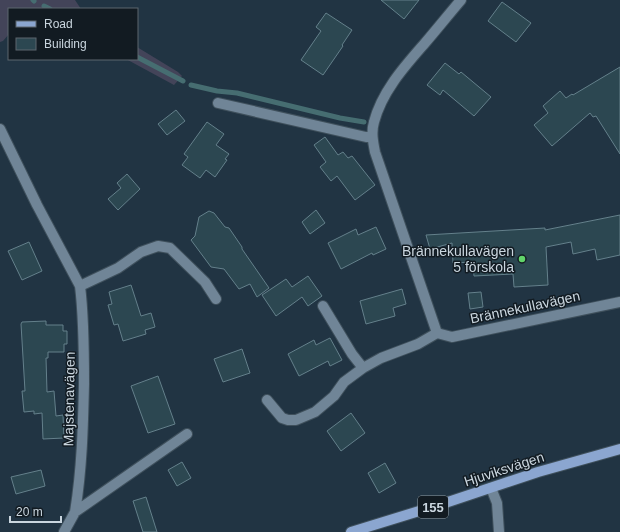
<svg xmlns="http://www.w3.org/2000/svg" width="620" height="532" font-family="Helvetica,sans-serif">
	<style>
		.green { fill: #434459 }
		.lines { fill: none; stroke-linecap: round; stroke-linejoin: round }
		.stream { stroke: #466d71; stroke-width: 5 }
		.building { fill: #2c4751; stroke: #64808b }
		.street-casing { stroke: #3f505c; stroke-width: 12 }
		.primary-casing { stroke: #3f505c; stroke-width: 12 }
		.street { stroke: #708597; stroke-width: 10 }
		.primary { stroke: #8ba6d0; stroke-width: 10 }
		.poi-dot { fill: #61d46a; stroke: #121b22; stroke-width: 1.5 }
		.labels { text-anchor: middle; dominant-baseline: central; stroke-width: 3; stroke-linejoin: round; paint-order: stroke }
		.shield { fill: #121b22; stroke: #939ea6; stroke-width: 1 }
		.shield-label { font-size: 13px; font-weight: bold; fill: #cad6df }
		.poi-label { font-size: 14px; fill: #cad6df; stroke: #121b22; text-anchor: end }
		.street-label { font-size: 14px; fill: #cad6df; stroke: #121b22 }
	</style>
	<rect width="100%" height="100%" fill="#213443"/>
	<path class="green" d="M0,0H75L81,9H34L31,8L30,9H9V34L3,41L0,42Z
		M137,47L178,72L182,76L174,85L126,59H137Z"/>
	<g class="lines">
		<path class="stream" d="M33,0L34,1
			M44,6L50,9
			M137,57L183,81
			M191,85L217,91L237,93L340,118L364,122"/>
	</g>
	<path class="building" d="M381,0H419L404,19Z
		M502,2L531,23L516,42L488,21Z
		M326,13L352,30L342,45L343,46L323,75L301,60L321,31L316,27Z
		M445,63L459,74L461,72L491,97L474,116L443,90L440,95L427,85Z
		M620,67V154L596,116L593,117L590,113L552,146L534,125L548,113L543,106L560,91L566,98L572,94L573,95Z
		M176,110L185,121L167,135L158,124Z
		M207,122L224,134L216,145L229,154L225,159L227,160L215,177L206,170L200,178L182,165L188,157L184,154Z
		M325,137L338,155L343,152L348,158L352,156L375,185L355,200L337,176L331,181L320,167L326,162L314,145Z
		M127,174L140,189L118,210L108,199L121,188L117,183Z
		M316,210L325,223L310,234L302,222Z
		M209,211L214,213L225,227L229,228L242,247V249L269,288L257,297L250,284L239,289L224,269L211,267L191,240L195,236L199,217Z
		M620,215V255L597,260L595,249L573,254L571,242L546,247L548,285L514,287L513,274L474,276L473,262L453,263L452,243L430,249L426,235L545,228V230Z
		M376,227L386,249L373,255L372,253L341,269L328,243L356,229L358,235Z
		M29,242L42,271L22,280L8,251Z
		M308,276L322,296L308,306L302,297L276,316L262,295L286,279L292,287Z
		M131,285L141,316L151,313L155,327L145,330L146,334L123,341L118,324L114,325L108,305L112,304L109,292Z
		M402,289L406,304L393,308L395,316L366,324L360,301Z
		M481,292L483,307L470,309L468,293Z
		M46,321V325H63V331H67V344H64V352H48V358H46L47,392L54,391L56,416L63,415L64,438L43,439L42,413L34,414V411L24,412L22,391H25L21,324L22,322Z
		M330,338L342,360L330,366L328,361L299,376L288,354L314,340L316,345Z
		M242,349L250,373L223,382L214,359Z
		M158,376L175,424L148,433L131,386Z
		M351,413L365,433L341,451L327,431Z
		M182,462L191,478L177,486L168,470Z
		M385,463L396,483L379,493L368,473Z
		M41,470L45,486L16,494L11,477Z
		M146,497L157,532H143L133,501Z"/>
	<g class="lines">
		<defs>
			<path id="street" d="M461,0C449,14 437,29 425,43C405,66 382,91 374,122C371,132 373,142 375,152L437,333L452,337L620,302
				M218,103L366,137H372
				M0,129L37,205L80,286
				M323,306L352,354L363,368
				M267,400L282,418L288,420H296L315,412L334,396L344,382L363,368L381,358L418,344L437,333
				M491,488L497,503L499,532
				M75,512C82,469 83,427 84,384C84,351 84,318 80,286L118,268L141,252L158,246L170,248L205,282L216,299
				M64,532L75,512L187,434"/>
			<path id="primary" d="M351,532L442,504L538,472L620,449"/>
		</defs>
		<use href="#street" class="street-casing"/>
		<use href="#primary" class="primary-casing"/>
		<use href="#street" class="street"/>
		<use href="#primary" class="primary"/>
	</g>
	<circle class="poi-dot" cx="522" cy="259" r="4"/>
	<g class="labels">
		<rect class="shield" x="418" y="496" width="30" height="22" rx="3"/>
		<g class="shield-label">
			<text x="433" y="507">155</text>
		</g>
		<g class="poi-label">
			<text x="514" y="251">Brännekullavägen<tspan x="514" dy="16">5 förskola</tspan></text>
		</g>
		<g class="street-label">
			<text transform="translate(525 307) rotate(-12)">Brännekullavägen</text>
			<text transform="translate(69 399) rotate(-89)">Majstenavägen</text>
			<text transform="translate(504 469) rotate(-18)">Hjuviksvägen</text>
		</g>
	</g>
	<rect x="8" y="8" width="130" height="52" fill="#121b22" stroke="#5c666e"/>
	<rect x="16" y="21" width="20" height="6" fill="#8ba6d0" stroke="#5c666e"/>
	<text x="44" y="28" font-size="12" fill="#cad6df">Road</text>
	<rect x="16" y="38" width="20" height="12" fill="#2c4751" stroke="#5c666e"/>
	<text x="44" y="48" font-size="12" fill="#cad6df">Building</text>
	<path d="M10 516v6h51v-6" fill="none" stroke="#cad6df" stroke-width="2"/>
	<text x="16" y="516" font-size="12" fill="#cad6df" stroke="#121b22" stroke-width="3" paint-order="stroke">20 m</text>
</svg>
